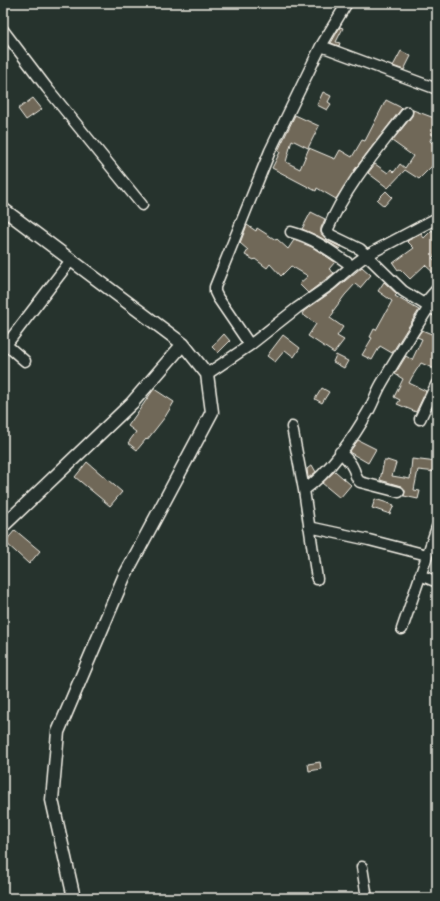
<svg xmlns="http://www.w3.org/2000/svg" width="440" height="901" font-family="Pangolin,sans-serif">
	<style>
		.building { fill: #706858; stroke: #f4f1e8 }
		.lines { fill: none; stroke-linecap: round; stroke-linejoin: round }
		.minor-casing { stroke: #f4f1e8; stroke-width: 13 }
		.tertiary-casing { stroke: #f4f1e8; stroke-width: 15 }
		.minor { stroke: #26332d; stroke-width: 10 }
		.tertiary { stroke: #26332d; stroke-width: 12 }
	</style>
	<rect width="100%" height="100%" fill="#26332d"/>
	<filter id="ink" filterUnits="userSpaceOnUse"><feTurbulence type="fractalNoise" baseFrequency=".025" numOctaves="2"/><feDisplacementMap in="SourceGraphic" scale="8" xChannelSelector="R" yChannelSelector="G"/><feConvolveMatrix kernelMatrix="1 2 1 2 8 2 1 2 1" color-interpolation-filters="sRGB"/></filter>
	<g filter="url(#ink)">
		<path class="building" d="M340,27L343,28L336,42L340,43L339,46L331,43Z
			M401,51L411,56L404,70L393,66Z
			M323,92L331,96L328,102L331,104L327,110L317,105Z
			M33,98L42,109L26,120L18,109Z
			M386,100L402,108L358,165L336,199L317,188L316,191L272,168L280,152L278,151L295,115L319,126L308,148L292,140L286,162L300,169L309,148L335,159L340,150L352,157L362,140L365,141Z
			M413,110L437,119V123L430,141L437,148V161L419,179L405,170L388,188L368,173L375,164L388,173L391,169L394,172L400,164L405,168L413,156L392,141L412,116Z
			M386,191L392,197L384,206L377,200Z
			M311,212L325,219L321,228V233L327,240L341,247L340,249L318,236L302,229Z
			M247,225L256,231L257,228L276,240L277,239L288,249L294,240L312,247L335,262L329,269L334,273L308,293L299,284L308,276L291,266L281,276L270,264L267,268L255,259L254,260L245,255L248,250L240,243Z
			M432,230L437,235V253L432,258L437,262V276L425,265L410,279L400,269L398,270L393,263L414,248L407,241L421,234L424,238Z
			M362,267L371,275L360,288L355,284L345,295L333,311L334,312L330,318L343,327L337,336L344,340L334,353L308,336L316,324L302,314L304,311L334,290Z
			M384,282L397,294L395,296L419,310L392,353L380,346L372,360L362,355L372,338L370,337L374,329L376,330L392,301L378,291Z
			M422,330L434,335L433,338L437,339V370L421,363L412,377L409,383L426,391L416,412L397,404L400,400L394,397L403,379L395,374L406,356L412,360L422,339L417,337Z
			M224,334L230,341L218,353L212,347Z
			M283,335L300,348L294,357L285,350L275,362L267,356Z
			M336,355L348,361L344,368L333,362Z
			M322,388L329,392L322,403L315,399Z
			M154,389L174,402L165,417L147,440L146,439L137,450L128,443L136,432L128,426Z
			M436,401H437V411L432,409Z
			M358,440L376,449L368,463L349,452Z
			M412,459L437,462V472L418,470L414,490L420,491L418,499L404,496L405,491L401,486L380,480L384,461H387V460L396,463L392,476L410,479Z
			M87,462L122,492L110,506L75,477Z
			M312,465L316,472L308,478L307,469Z
			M335,471L351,485L340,498L322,483Z
			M375,499L394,505L390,514L372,508Z
			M15,530L40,551L29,564L5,542Z
			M320,762L321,769L309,771L308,764Z"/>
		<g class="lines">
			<defs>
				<path id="minor" d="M3,30L47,88L142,205
					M321,46L437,89
					M407,112C378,149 345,187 327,231L331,235L360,249L403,291L429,307L437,311
					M291,232C314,238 332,252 352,266
					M424,304L437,289
					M3,342L25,361
					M6,345L71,260
					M250,345L218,298L215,292V287L270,151L321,46L347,3
					M207,374L250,345L297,308L330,285L352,266L367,255L437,218
					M420,419L437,383
					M292,427L304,490L317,579
					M340,452C345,457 350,461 353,468C356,473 355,478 360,482L399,492
					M304,490C329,473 354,437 369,410C374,401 377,391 382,383C397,357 413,332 429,307
					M309,527L369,540L427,555
					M420,575L437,582
					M402,629L437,527
					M362,867L367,898"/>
				<path id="tertiary" d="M3,209L183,344L207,374L212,412L124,577L58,732L52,800L74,898
					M3,526L132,403L183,344"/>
			</defs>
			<use href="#minor" class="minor-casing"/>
			<use href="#tertiary" class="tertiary-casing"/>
			<use href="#minor" class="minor"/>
			<use href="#tertiary" class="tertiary"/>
		</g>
	</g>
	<rect width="440" height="901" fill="none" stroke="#26332d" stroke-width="16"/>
	<rect x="8" y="8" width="424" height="885" fill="none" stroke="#f4f1e8" stroke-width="1.5" filter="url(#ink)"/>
</svg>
